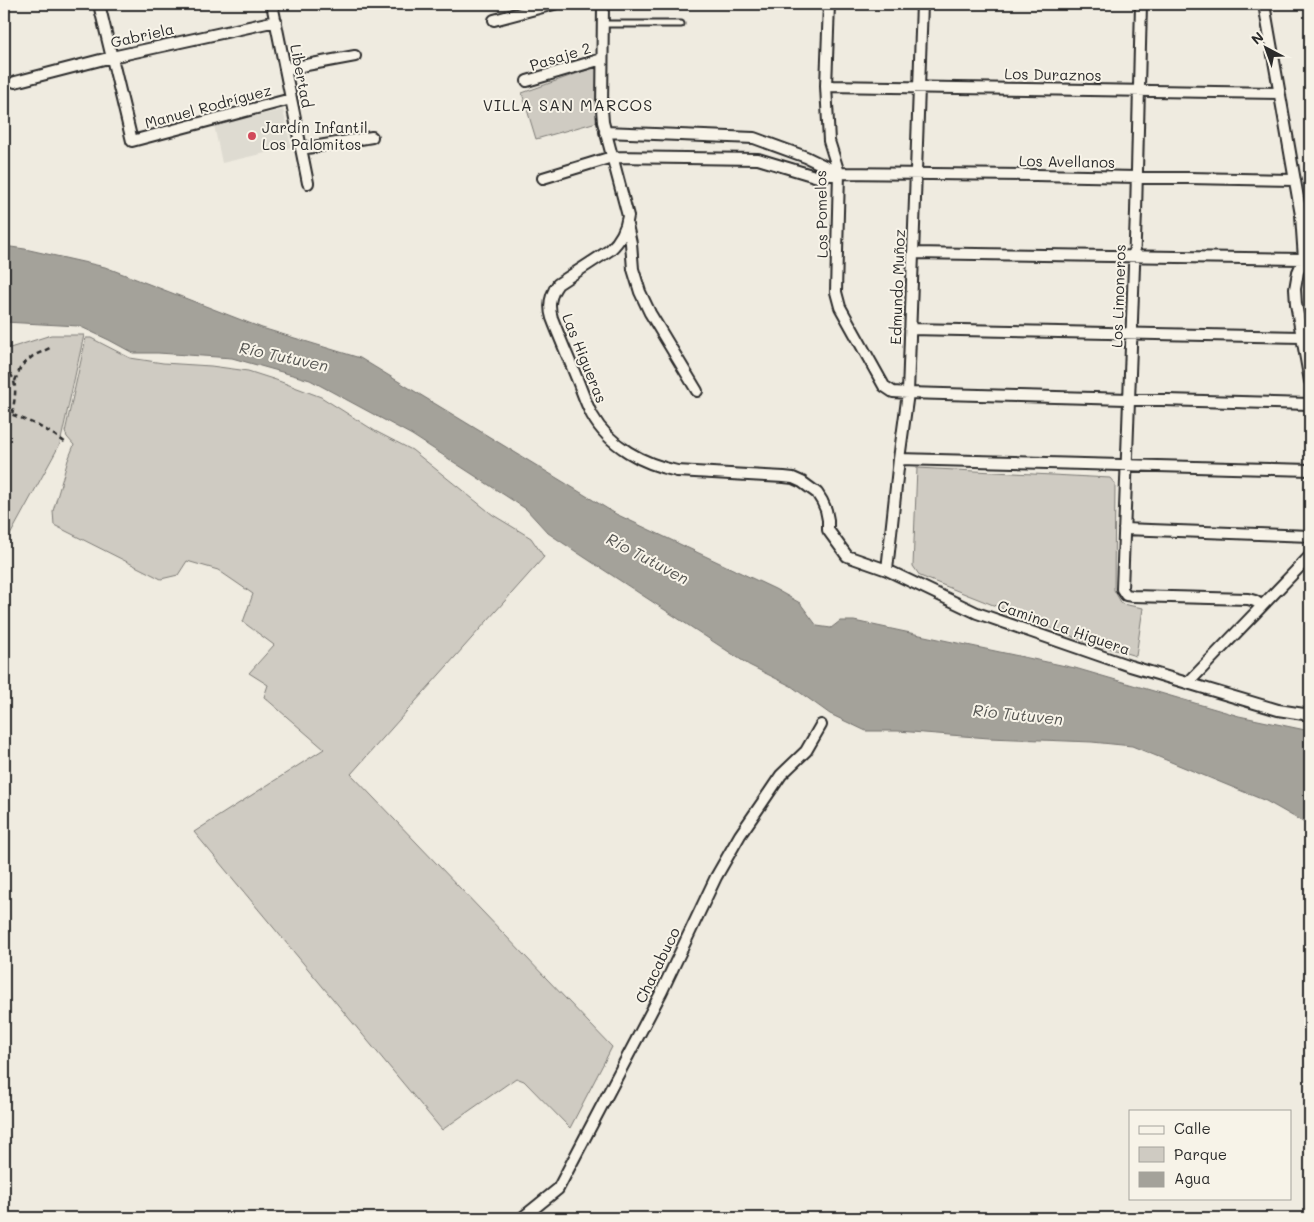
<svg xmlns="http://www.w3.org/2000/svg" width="1314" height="1222" font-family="Mali,sans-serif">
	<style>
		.built { fill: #dedbd1 }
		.green { fill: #cfcbc2; stroke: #7d7b76 }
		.water { fill: #a4a29a; stroke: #74726e }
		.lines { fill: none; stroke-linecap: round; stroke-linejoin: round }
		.lane-casing { stroke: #2b2b2b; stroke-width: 9 }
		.street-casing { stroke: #2b2b2b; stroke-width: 14 }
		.path { stroke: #2b2b2b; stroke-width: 2.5; stroke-dasharray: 5 4; stroke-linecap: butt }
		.lane { stroke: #f7f3e8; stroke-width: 5 }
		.street { stroke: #f7f3e8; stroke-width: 10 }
		.poi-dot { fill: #d1495b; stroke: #f7f3e8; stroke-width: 2 }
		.labels { text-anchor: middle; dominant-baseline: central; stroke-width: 4; stroke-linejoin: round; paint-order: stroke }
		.street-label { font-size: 15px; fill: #2b2b2b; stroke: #f7f3e8 }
		.poi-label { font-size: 15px; fill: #2b2b2b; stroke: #f7f3e8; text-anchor: start }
		.neighbourhood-label { font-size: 16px; letter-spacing: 1px; fill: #2b2b2b; stroke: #f7f3e8 }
		.water-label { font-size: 16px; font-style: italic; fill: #555552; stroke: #f7f3e8 }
	</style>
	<rect width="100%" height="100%" fill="#efebe0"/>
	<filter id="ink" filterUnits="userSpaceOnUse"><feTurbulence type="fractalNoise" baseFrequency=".02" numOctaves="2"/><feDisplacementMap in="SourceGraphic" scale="10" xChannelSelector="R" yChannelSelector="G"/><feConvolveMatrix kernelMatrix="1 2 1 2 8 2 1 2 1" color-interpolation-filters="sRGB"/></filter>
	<g filter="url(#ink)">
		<path class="built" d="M283,110L291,147L222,163L214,125Z"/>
		<path class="green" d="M598,66L597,122L536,139L522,93Z
			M51,335H84L60,444L9,537L4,543V346L10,348Z
			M86,338H91L130,358L163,363L211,366L248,371L276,380L321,397L375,431L412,450L493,515L531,538L544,557L351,774L612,1047L570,1128L524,1081L516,1078L442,1130L194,832L324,749L264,697L268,685L249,673L274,645L243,622L253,594L218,570L187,561L178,575L161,579L54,525L53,511L68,460L74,445L67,437L65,432Z
			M917,468L1110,478L1115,484L1114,590L1122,604L1143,608L1136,656L1084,641L920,576L913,566Z"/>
		<path class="water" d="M4,246L25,249L105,267L262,328L360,358L616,514L775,589L800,603L817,626L831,628L840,621H854L1075,668L1239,716L1310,731V822H1303L1266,801L1132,746L1092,742L989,738L898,731H866L830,714L791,686L749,665L584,557L548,533L526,509L412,435L310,380L232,358L158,353H133L109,340L79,326L4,322Z"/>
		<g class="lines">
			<defs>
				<path id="lane" d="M603,24H681"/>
				<path id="street" d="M99,4L132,141L291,99
					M272,4L308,183
					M603,4L602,109L603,122L628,216C626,230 621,240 610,250L558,284C550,295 548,305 552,318C560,339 569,359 577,379C582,391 586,404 592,415C609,446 643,464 677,471L784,477L793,478L802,482L817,493L822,501L826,510L828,520V530L847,556L887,570L977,613L1130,666L1278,710L1310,715
					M829,4L826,86L829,141L839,173L836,292L840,307L884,386L893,392L908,393L1310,404
					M1141,4L1136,212L1122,589L1126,595L1133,596L1248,599L1255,601L1262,606
					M1264,4L1301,215L1304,259L1298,272L1295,289L1296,304L1310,381
					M494,20L554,4
					M285,69L355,56
					M527,81L602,59
					M15,82L112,57L276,21
					M826,86L1279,93
					M605,132L754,138L806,157L839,173
					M301,149L372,137
					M543,178L612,157L758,159L818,177L839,173L1035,175L1295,180
					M627,225L631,243L633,269L640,292L650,313L697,391
					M913,253L1304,259
					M910,329L1301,337
					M899,459L1310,470
					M1124,529L1310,536
					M887,570L899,459L908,393L922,4
					M1188,683L1310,556
					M522,1218L558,1189L661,993L716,877L740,835L762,803L781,775L806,751L821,725"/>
			</defs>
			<use href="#lane" class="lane-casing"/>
			<use href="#street" class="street-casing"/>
			<path class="path" d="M4,367C20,380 15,396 12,415
				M15,381L21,366L33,356L52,347
				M4,412C26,419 47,429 66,443"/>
			<use href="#lane" class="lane"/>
			<use href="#street" class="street"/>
		</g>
	</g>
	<circle class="poi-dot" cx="252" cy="136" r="5"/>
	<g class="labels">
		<g class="street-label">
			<text transform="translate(142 35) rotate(-13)">Gabriela</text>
			<text transform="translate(560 56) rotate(-17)">Pasaje 2</text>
			<text transform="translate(1053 74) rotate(1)">Los Duraznos</text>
			<text transform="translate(302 76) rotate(79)">Libertad</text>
			<text transform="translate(208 106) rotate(-15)">Manuel Rodríguez</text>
			<text transform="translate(1067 161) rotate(1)">Los Avellanos</text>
			<text transform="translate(821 214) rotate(-91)">Los Pomelos</text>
			<text transform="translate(897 287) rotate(-88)">Edmundo Muñoz</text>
			<text transform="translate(1118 296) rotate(-88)">Los Limoneros</text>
			<text transform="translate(585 358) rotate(68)">Las Higueras</text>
			<text transform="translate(1064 627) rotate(19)">Camino La Higuera</text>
			<text transform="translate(657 965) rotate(-64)">Chacabuco</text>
		</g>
		<g class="poi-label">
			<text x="262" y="127">Jardín Infantil<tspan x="262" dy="17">Los Palomitos</tspan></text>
		</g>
		<g class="neighbourhood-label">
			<text x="568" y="104">VILLA SAN MARCOS</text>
		</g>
		<g class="water-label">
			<text transform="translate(284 356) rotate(12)">Río Tutuven</text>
			<text transform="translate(648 558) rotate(28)">Río Tutuven</text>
			<text transform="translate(1018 714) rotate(6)">Río Tutuven</text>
		</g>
	</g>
	<rect width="1314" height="1222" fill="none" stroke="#f7f3e8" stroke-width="20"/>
	<rect x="10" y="10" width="1294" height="1202" fill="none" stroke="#2b2b2b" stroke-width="2" filter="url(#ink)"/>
	<rect x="1129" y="1110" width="162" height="90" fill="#f7f3e8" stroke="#a5a39c"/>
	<rect x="1139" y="1126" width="25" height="8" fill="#f7f3e8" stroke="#a5a39c"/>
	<text x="1174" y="1134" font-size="15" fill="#2b2b2b">Calle</text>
	<rect x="1139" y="1147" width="25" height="15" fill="#cfcbc2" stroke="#a5a39c"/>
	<text x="1174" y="1160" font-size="15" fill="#2b2b2b">Parque</text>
	<rect x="1139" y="1172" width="25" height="15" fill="#a4a29a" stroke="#a5a39c"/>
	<text x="1174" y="1184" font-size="15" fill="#2b2b2b">Agua</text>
	<g transform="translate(1266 48) rotate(319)" stroke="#f7f3e8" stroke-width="4" paint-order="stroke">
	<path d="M0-4L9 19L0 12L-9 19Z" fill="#2b2b2b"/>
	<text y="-8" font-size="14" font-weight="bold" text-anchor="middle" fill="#2b2b2b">N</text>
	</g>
</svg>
